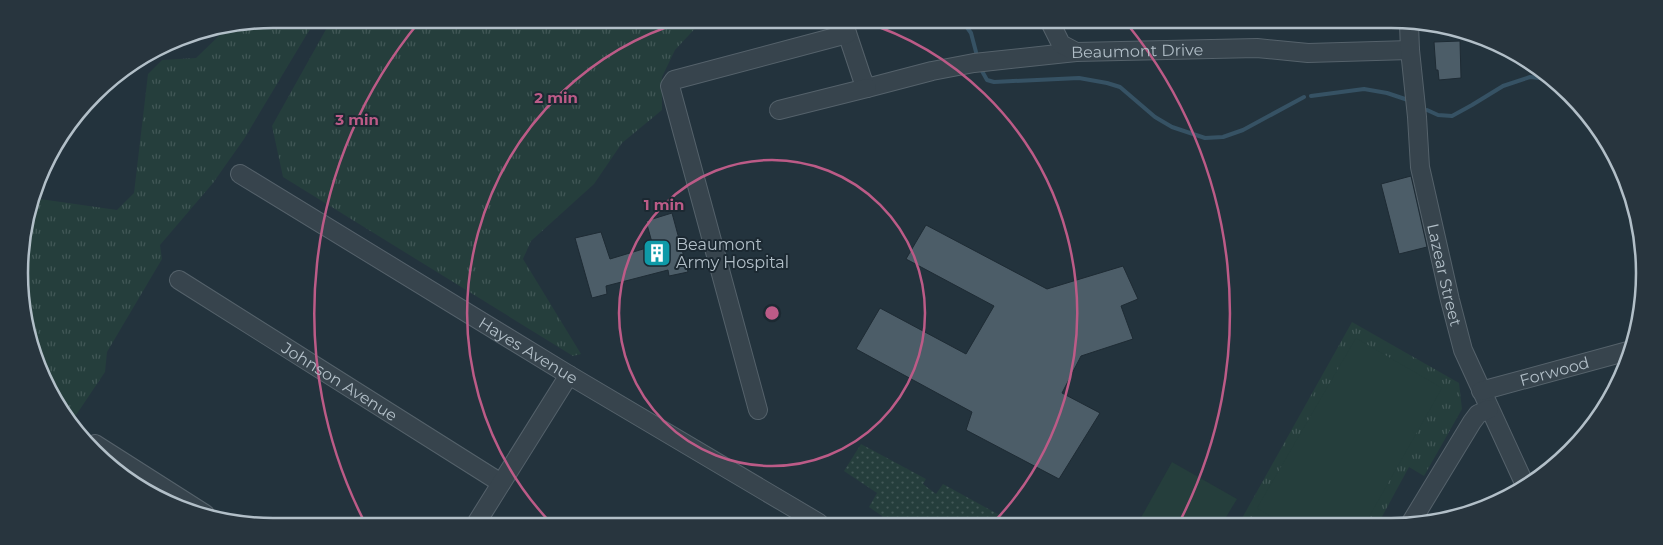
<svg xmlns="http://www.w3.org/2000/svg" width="1663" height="545" font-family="Montserrat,sans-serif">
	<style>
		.grass { fill: url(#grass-tufts) }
		.park { fill: url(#park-dots) }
		.garden { fill: #253e3c }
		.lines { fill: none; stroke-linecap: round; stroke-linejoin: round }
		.stream { stroke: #365264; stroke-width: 4 }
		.building { fill: #4c5d68; stroke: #1e2b34 }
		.minor-casing { stroke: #55626b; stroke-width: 20 }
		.minor { stroke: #37444d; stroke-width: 18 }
		.ring { fill: none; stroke: #bc5b87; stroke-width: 2.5 }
		.labels { text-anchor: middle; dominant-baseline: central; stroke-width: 4; stroke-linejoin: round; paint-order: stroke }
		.street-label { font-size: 16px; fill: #b2bfc8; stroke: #1c2932 }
		.poi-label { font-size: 16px; fill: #b2bfc8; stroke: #1c2932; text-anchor: start }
		.rim { fill: none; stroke: #b2bfc8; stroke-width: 2.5 }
		.centre { fill: #bc5b87; stroke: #1c2932; stroke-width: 2.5 }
		.ring-label { font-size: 15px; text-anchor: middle; font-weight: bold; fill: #bc5b87; stroke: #1c2932; stroke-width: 4; stroke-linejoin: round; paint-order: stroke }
	</style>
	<defs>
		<pattern id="grass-tufts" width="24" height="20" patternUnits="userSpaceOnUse" patternTransform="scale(1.25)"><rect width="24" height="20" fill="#253e3c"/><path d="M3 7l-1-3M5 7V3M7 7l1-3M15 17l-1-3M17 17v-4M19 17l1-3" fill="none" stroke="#425857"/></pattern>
		<pattern id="park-dots" width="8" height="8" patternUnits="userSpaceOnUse" patternTransform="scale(1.25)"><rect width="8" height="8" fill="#253e3c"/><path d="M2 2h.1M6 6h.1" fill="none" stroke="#425857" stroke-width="1.8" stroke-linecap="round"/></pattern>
	</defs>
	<rect width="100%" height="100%" fill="#23333d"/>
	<path class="grass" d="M273,19H316L244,139L213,183L160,245L162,259L107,352L105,372L70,424L27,338L21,240L33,198L117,210L134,193L148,74L162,60L196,58L227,28Z
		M353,19L702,21L675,50L662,77V110L622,143L594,184L531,241L523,259L581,354L573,356L283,177L272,126L329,24Z
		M1352,322L1459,383L1462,409L1424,476L1409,467L1378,524H1248L1241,520Z"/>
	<path class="park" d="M861,444L926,479L923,484L936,494L943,484L1014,523H879L882,516L869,507L877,493L844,471Z"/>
	<path class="garden" d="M1356,338L1442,388L1365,524H1284L1257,508Z
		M1172,462L1237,499L1222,524L1138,523Z"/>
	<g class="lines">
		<path class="stream" d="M963,22L971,33L976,52
			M982,71L987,80L994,82L1079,78L1107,83L1120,87L1155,117L1172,127L1205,138L1223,137L1243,130L1304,97
			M1311,96L1364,89L1387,93L1408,100
			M1427,110L1438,115L1452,116L1472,105L1503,86L1530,77L1549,79"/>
	</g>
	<path class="building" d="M1460,41L1461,78L1439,80L1438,70H1436L1434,42Z
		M1411,176L1427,247L1399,254L1381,184Z
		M672,213L688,272L669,276L668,270L606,286L607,294L592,298L575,238L601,232L610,259L653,246L646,221Z
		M926,225L1047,289L1123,266L1138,299L1121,306L1133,339L1081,356L1062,393L1100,413L1059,479L966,430L972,412L856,349L880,308L966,354L994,306L906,259Z"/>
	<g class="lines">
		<defs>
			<g id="minor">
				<path id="s1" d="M843,21L862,78L867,88L932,71L974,63L1076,52L1257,48L1308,53L1410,50"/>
				<path d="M1050,22L1061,44L1076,52"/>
				<path id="s2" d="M1409,24L1410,50L1417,117L1420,167L1450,300L1463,350L1525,485"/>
				<path d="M779,110L867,88"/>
				<path id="s3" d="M240,174L569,375L819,523"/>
				<path id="s4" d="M179,280L501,483"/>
				<path id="s5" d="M1481,391L1628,351"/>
				<path d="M758,410L670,86L674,80L847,34"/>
				<path d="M95,444L205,514"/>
				<path d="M477,522L569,375"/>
				<path d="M1410,524L1472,422L1478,414L1489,409"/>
			</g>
		</defs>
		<use href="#minor" class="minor-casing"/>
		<use href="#minor" class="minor"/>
	</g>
	<g class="ring">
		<circle cx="772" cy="313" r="153"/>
		<path d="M549 521A305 305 0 0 1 685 21M861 21A305 305 0 0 1 993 523"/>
		<path d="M364 521A458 458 0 0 1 419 22M1128 25A458 458 0 0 1 1180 521"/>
	</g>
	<defs>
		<symbol id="building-square" viewBox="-11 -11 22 22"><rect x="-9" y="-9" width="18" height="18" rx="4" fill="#0f9aa8" stroke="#1c2932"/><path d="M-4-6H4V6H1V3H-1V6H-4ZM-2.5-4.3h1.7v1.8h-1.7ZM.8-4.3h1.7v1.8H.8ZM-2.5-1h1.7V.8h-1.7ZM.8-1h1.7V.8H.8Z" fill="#fff"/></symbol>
	</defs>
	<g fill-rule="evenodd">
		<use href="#building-square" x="641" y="237" width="32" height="32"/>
	</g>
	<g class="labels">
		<g class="street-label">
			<text stroke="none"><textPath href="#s1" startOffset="345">Beaumont Drive</textPath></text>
			<text stroke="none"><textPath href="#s2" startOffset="254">Lazear Street</textPath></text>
			<text stroke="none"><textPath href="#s3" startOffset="338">Hayes Avenue</textPath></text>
			<text stroke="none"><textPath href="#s5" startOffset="76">Forwood</textPath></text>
			<text stroke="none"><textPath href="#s4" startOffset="190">Johnson Avenue</textPath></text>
		</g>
		<g class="poi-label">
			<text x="676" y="244">Beaumont<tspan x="676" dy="18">Army Hospital</tspan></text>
		</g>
	</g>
	<path d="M0 0H1663V545H0ZM273 28H1391A245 245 0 0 1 1636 273V273A245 245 0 0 1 1391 518H273A245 245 0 0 1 28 273V273A245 245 0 0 1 273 28Z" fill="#28353e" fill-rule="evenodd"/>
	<path class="rim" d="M273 28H1391A245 245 0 0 1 1636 273V273A245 245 0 0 1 1391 518H273A245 245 0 0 1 28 273V273A245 245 0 0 1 273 28Z"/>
	<circle cx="772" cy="313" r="8" class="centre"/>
	<g class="ring-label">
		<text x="556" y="103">2 min</text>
		<text x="357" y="125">3 min</text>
		<text x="664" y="210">1 min</text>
	</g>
</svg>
